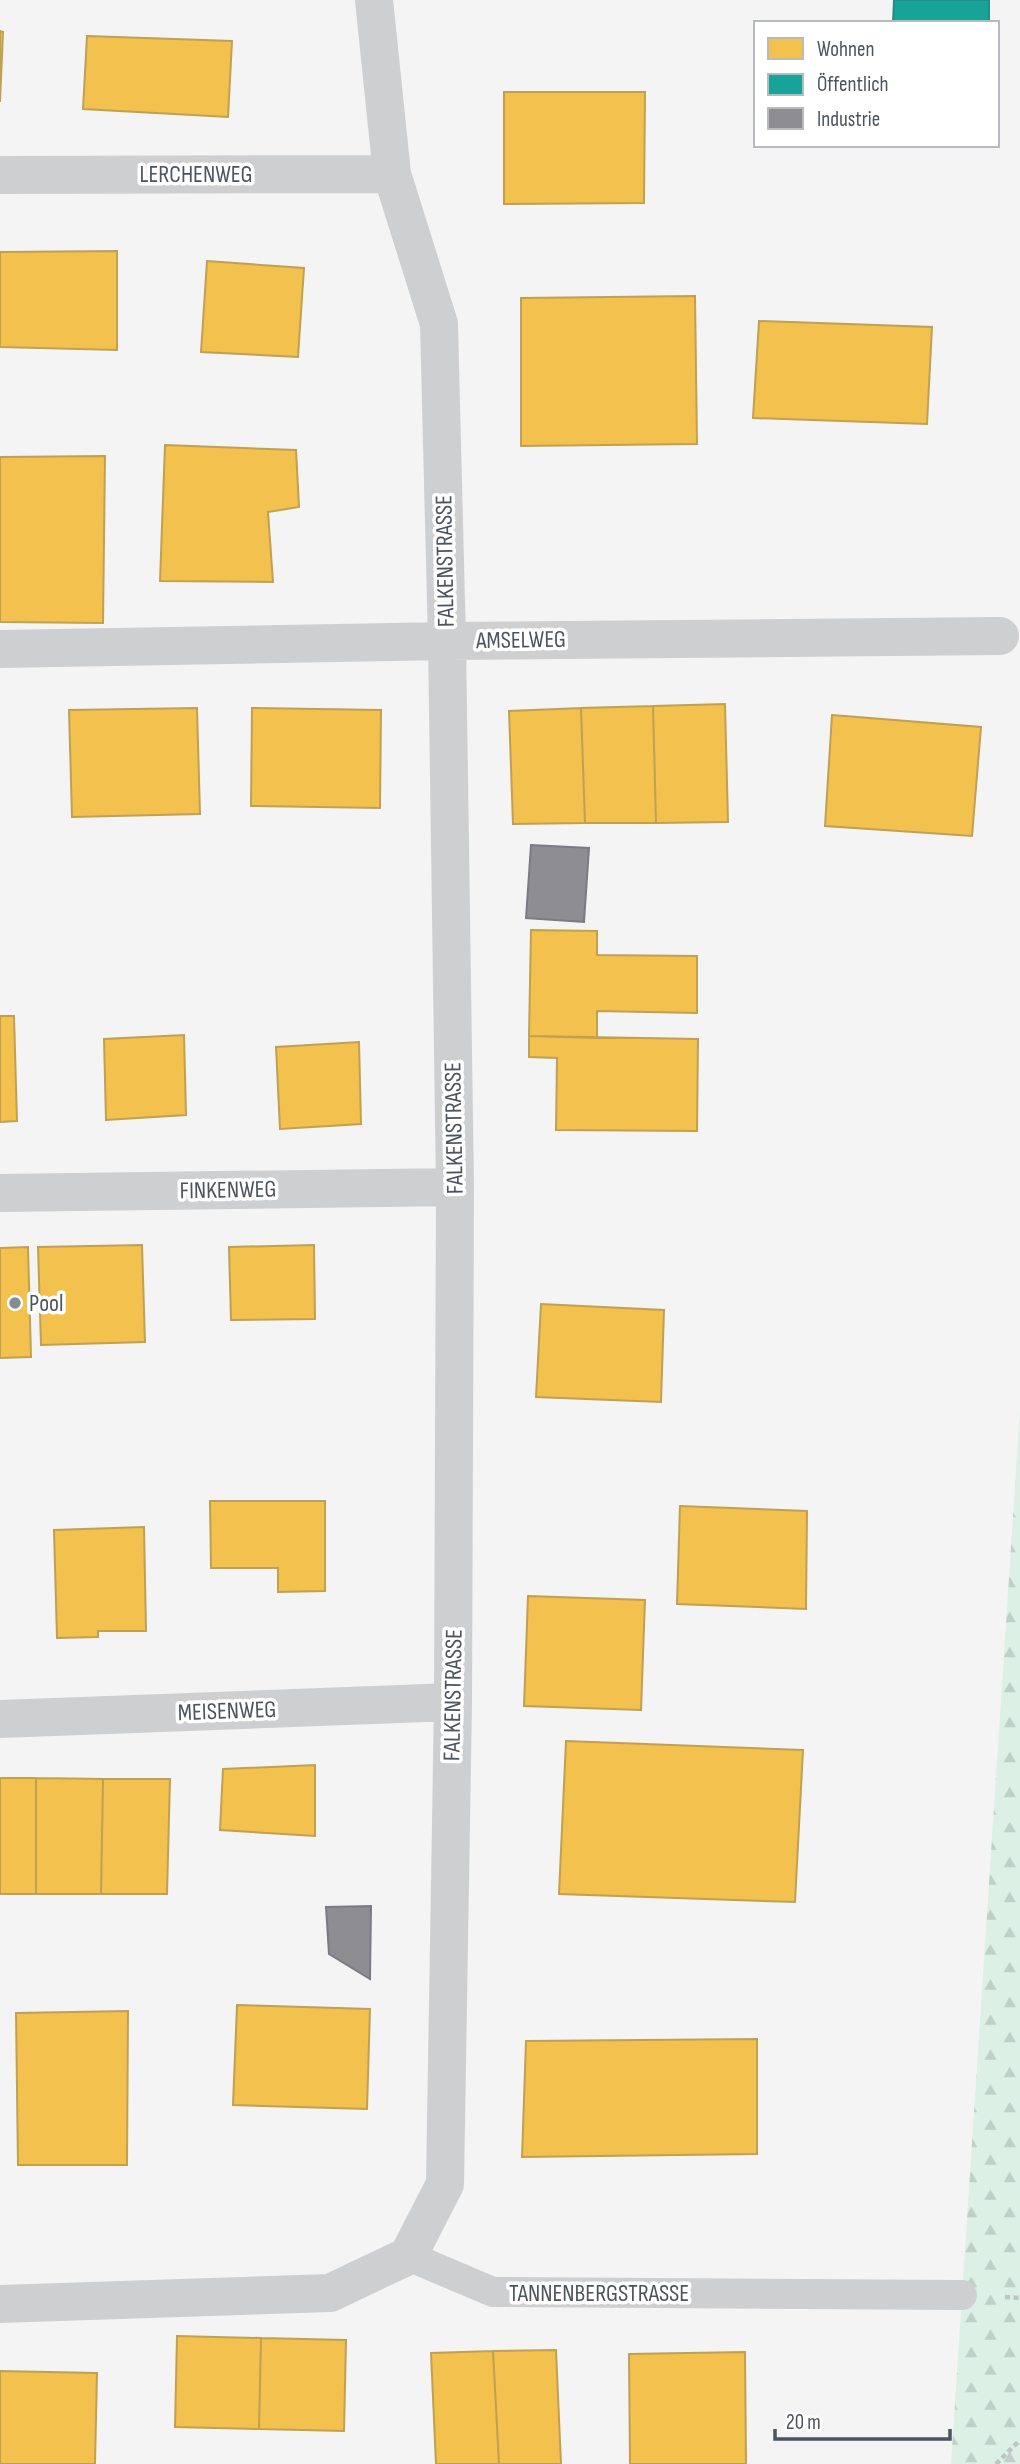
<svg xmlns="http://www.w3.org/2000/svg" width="1020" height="2464" font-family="'Sofia Sans Condensed',sans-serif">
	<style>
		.forest { fill: url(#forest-firs) }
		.homes { fill: #f2c14e; stroke: #c0a053; stroke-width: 2 }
		.public { fill: #17a398; stroke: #278b87; stroke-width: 2 }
		.industry { fill: #8d8d92; stroke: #7a7c83; stroke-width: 2 }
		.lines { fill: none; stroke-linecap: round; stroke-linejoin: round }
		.path { stroke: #bdc6c4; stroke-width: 4.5; stroke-dasharray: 5 3.5; stroke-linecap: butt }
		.lane { stroke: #cecfd1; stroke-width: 30 }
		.street { stroke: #cecfd1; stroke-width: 38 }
		.poi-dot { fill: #878c93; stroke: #fff; stroke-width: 2.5 }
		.labels { text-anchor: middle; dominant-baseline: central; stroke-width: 7; stroke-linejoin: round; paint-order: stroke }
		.street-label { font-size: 24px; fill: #4c545f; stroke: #fff }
		.poi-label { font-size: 24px; fill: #4c545f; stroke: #fff; text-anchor: start }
	</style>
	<defs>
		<pattern id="forest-firs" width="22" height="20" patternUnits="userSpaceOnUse" patternTransform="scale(1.75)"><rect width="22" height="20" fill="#dcf0e5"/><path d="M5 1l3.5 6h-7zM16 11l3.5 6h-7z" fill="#bed0c7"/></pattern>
	</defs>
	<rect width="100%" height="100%" fill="#f4f4f4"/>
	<path class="forest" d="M1020,1410V2464H951Z"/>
	<path class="homes" d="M0,31L3,32L0,102Z
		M87,36L232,41L228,117L83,109Z
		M504,92H645L644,203L504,204Z
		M117,251V350L0,347V252Z
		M207,261L304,268L298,357L201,352Z
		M695,296L697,444L521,446V298Z
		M759,321L932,327L927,424L753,418Z
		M165,445L296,450L299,507L268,512L273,582L160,581Z
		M105,456L103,623L0,622V457Z
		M725,704L728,822L656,823L653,706Z
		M653,706L656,823H585L581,708Z
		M197,708L200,814L72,817L69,710Z
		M252,708L381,710L380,808L251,806Z
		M581,708L585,823L513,824L509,711Z
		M832,715L981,727L972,836L825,826Z
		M531,930L597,931V955L697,956V1013L597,1011V1038L529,1036Z
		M0,1016H14L17,1121L0,1122Z
		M184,1035L186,1115L106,1120L104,1039Z
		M529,1036L698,1039L697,1131L556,1130L557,1058L529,1057Z
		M359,1042L361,1124L280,1129L276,1047Z
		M142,1245L145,1342L41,1345L38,1247Z
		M314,1245L315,1319L231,1320L229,1247Z
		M28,1247L31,1357L0,1358V1248Z
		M541,1304L664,1310L661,1402L536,1397Z
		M210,1501H325V1591L278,1592V1568H211Z
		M680,1506L807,1511L806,1609L677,1604Z
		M144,1527L146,1631H98V1637L57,1638L54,1530Z
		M528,1596L645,1600L641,1710L524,1706Z
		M566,1741L803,1750L795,1902L559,1894Z
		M315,1765V1836L220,1830L223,1769Z
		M0,1778H36V1894H0Z
		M36,1778L103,1779L101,1894H36Z
		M103,1779H170L167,1894H101Z
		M237,2005L370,2009L367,2109L233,2105Z
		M128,2011L127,2165H18L16,2013Z
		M757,2039V2154L522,2157L526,2041Z
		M177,2336L261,2338L259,2429L175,2427Z
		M261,2338L346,2340L344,2431L259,2429Z
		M556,2350L561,2464H499L493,2351Z
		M493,2351L499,2464H436L431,2353Z
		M745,2352L746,2464H630L629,2354Z
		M0,2371L97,2373L95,2464H0Z"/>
	<path class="public" d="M894,0H989V23H893Z"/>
	<path class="industry" d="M531,845L589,848L584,922L526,918Z
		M371,1906L370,1979L329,1954L326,1907Z"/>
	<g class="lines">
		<path class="path" d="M1005,2297L1020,2298
			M996,2464L1020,2440"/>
		<path class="lane" d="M408,2256L493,2292L962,2295"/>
		<path class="street" d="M0,175L392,174
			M0,649L447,641L1000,636
			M0,1193L455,1187
			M0,1719L453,1702
			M0,2304L330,2293L408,2256L445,2184L453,1702L455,1187L447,641L439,324L392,174L374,0"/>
	</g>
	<circle class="poi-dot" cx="15" cy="1303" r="7"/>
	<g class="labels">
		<g class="street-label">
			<text x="196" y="174">LERCHENWEG</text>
			<text transform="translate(445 561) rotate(-91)">FALKENSTRASSE</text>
			<text transform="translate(521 640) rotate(-1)">AMSELWEG</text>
			<text transform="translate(454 1128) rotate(-91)">FALKENSTRASSE</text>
			<text transform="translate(228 1190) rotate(-1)">FINKENWEG</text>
			<text transform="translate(453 1695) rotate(-89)">FALKENSTRASSE</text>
			<text transform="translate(227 1711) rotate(-2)">MEISENWEG</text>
			<text x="599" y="2293">TANNENBERGSTRASSE</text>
		</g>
		<g class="poi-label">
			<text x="29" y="1303">Pool</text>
		</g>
	</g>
	<rect x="754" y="21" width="245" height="126" fill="#ffffff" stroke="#b7bbbf" stroke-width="2"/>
	<rect x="768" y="38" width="35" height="21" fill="#f2c14e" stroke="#b7bbbf" stroke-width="2"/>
	<text x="817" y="56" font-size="21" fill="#4c545f">Wohnen</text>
	<rect x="768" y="74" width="35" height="21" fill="#17a398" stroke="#b7bbbf" stroke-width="2"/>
	<text x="817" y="91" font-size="21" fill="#4c545f">Öffentlich</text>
	<rect x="768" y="108" width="35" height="21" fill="#8d8d92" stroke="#b7bbbf" stroke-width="2"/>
	<text x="817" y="126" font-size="21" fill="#4c545f">Industrie</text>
	<path d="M775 2429v10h175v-10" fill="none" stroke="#4c545f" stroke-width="3.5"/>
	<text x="786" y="2429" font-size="21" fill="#4c545f" stroke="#ffffff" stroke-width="5" paint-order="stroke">20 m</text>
</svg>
